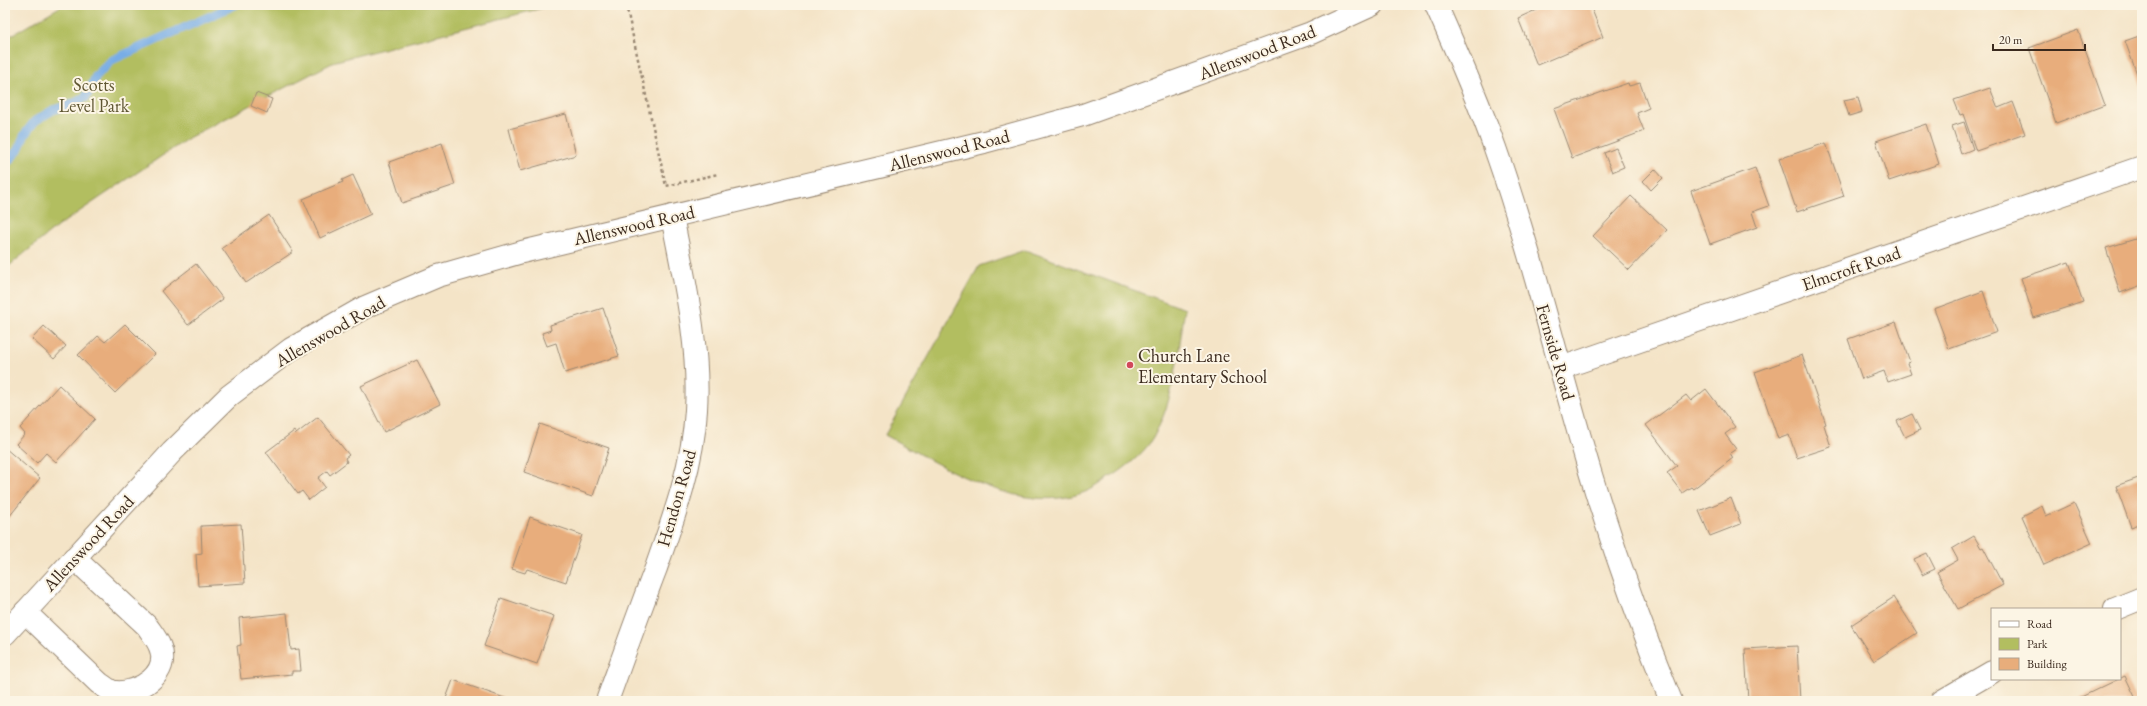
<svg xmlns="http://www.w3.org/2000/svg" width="2147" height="706" font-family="'EB Garamond',serif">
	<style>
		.green { fill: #b2be60; stroke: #76743f }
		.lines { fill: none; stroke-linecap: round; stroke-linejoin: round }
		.stream { stroke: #78ade6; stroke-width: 9 }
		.building { fill: #e8ad7b }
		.street-casing { stroke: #988772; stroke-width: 24 }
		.secondary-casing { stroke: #988772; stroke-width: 24 }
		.path { stroke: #988772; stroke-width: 2.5; stroke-dasharray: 3 3; stroke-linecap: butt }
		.street { stroke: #fff; stroke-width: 22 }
		.secondary { stroke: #fff; stroke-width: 22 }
		.poi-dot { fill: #d1495b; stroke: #fcf5e5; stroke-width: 1.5 }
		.labels { text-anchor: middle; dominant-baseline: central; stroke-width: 4; stroke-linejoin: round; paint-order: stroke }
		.street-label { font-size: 18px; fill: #3b2a1e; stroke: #fcf5e5 }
		.park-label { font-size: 18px; fill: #5f5632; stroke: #fcf5e5 }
		.poi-label { font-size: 18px; fill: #3b2a1e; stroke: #fcf5e5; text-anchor: start }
	</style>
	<rect width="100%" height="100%" fill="#fcf5e5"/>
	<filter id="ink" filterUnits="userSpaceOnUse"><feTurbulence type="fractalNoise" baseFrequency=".025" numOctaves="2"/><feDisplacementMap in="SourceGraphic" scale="8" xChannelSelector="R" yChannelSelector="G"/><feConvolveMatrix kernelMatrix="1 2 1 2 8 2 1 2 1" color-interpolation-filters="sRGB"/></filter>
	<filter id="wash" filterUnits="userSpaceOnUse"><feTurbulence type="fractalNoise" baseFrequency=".012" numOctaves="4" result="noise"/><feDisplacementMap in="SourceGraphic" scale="16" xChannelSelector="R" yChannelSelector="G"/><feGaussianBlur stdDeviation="0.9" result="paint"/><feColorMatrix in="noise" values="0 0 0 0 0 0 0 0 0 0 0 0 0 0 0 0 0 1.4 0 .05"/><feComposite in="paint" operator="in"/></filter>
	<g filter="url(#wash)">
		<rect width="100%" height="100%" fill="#f4e4c7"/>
		<path class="green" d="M63,5H554L336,61L190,137L58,226L5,269V39Z
			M1025,250L1185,309C1178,352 1175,399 1153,438C1144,454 1122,471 1106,480C1100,484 1093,489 1085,492C1020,517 940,465 885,435L979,266Z"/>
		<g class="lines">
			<path class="stream" d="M5,165L18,150L25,134L35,121L53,110L73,104L86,97L96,76L112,60L235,5"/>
		</g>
		<g id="blocks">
			<path class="building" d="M1547,5H1590L1603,37L1537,65L1518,18Z
				M2078,30L2105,105L2056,123L2029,48Z
				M2142,35V88L2125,41Z
				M1628,83L1629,86L1640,83L1649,108L1637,113L1644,131L1572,158L1554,109Z
				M1990,88L1998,108L2013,102L2025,134L1976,151L1963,114L1960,115L1954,100Z
				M256,93L272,99L267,113L251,106Z
				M1858,97L1862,112L1849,116L1844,100Z
				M566,114L576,155L520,171L509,129Z
				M1964,122L1973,149L1961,154L1952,126Z
				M1926,124L1939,164L1889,181L1876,141Z
				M442,143L455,185L402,203L389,162Z
				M1826,143L1844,196L1797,212L1779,159Z
				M1616,148L1624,167L1612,172L1604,153Z
				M1755,168L1769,206L1752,212L1757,227L1710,244L1691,191Z
				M1655,169L1663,178L1651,190L1643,181Z
				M353,175L371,214L320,238L303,199L343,182L342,180Z
				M1631,196L1667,230L1629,270L1593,236Z
				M269,215L293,252L246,283L222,248Z
				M2142,237V285L2120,293L2106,248Z
				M2069,262L2083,302L2034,318L2021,278Z
				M196,264L223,299L188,325L161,291Z
				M1983,291L1997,332L1949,349L1934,309Z
				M603,308L619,356L565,373L556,343L547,346L542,333L551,330L550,325Z
				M1896,322L1910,362L1907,363L1911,374L1888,382L1884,371L1862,379L1848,339Z
				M125,324L155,354L115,393L78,355L98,336L105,342Z
				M44,326L66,346L54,359L32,339Z
				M1802,355L1826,424L1824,425L1831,447L1797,458L1789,435L1778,439L1755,372Z
				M417,360L440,404L384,432L361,386Z
				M59,385L95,419L56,462L46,453L37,463L16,444L25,434L20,428Z
				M1706,389L1735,427L1725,434L1736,449L1730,453L1733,458L1693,489L1691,487L1682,493L1667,473L1677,466L1646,425L1686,395L1691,401Z
				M1912,414L1920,430L1905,437L1897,421Z
				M318,417L349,455L345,458L347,462L330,475L327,471L318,478L325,487L309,500L302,491L298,494L266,452L294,431L296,434Z
				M540,424L609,448L593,496L524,472Z
				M5,448L40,478L5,522Z
				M2142,469V523L2131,527L2116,486L2141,477L2139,470Z
				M1731,498L1741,524L1710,536L1699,511Z
				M2074,503L2092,543L2044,565L2022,516L2042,506L2046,516Z
				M530,517L582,535L566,582L527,569L525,573L512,569Z
				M241,524L245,583L198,586L196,554L202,553L201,526Z
				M1974,536L1981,548L1983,547L2003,585L1958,609L1937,572L1958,560L1952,549Z
				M1927,553L1935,569L1922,575L1914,559Z
				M1894,597L1917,633L1874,661L1851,625Z
				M501,598L554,616L537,664L484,646Z
				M287,613L291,650L299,649L301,671H292V674L241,679L237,646L241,645L239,618Z
				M1797,646L1800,701H1748L1745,649Z
				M2125,676L2137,701H2080L2079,698Z
				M453,680L513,701H445Z"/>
		</g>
	</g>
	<g filter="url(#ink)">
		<use href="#blocks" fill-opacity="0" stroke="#988772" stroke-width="1"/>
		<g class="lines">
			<defs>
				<path id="street" d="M1436,5C1457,52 1478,100 1495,148C1533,256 1558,366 1591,475C1614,551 1641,627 1671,701
					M1561,368L2142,167
					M2115,609L2142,598
					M25,612L99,683C104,686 110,692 116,692C139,694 171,673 160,647C157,639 151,632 147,626L74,558
					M607,701C623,657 639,612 656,568C674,517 693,465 696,410C700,345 684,279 672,216
					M1942,701L1992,672"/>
				<path id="secondary" d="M5,634L172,452L229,396L291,349L365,307L438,276L522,252L984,142L1083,115L1311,33L1372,5"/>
			</defs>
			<use href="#street" class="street-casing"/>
			<use href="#secondary" class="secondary-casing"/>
			<path class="path" d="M626,5L666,186L718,174"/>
			<use href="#street" class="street"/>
			<use href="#secondary" class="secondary"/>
		</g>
	</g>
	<circle class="poi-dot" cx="1130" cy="365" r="4"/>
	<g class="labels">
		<g class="street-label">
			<text transform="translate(1257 52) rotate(-21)">Allenswood Road</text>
			<text transform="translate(949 150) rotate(-14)">Allenswood Road</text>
			<text transform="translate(634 225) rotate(-13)">Allenswood Road</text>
			<text transform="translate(1851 268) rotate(-19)">Elmcroft Road</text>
			<text transform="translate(330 331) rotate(-30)">Allenswood Road</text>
			<text transform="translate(1556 352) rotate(74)">Fernside Road</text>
			<text transform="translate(676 498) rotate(-74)">Hendon Road</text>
			<text transform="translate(88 543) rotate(-47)">Allenswood Road</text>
		</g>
		<g class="park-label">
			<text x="94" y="84">Scotts<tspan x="94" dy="21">Level Park</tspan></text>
		</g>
		<g class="poi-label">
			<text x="1138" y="355">Church Lane<tspan x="1138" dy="21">Elementary School</tspan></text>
		</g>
	</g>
	<rect width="2147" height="706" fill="none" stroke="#fcf5e5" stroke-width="20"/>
	<rect x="1991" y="608" width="130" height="72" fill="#fcf5e5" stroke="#afa495"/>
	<rect x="1999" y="621" width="20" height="6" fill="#ffffff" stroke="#afa495"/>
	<text x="2027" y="628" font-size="12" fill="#3b2a1e">Road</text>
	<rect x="1999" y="638" width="20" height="12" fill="#b2be60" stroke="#afa495"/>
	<text x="2027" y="648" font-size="12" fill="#3b2a1e">Park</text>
	<rect x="1999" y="658" width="20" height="12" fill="#e8ad7b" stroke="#afa495"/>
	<text x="2027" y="668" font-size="12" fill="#3b2a1e">Building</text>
	<path d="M1993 44v6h92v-6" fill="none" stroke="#3b2a1e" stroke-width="2"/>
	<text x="1999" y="44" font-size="12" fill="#3b2a1e" stroke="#fcf5e5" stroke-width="3" paint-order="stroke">20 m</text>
</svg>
